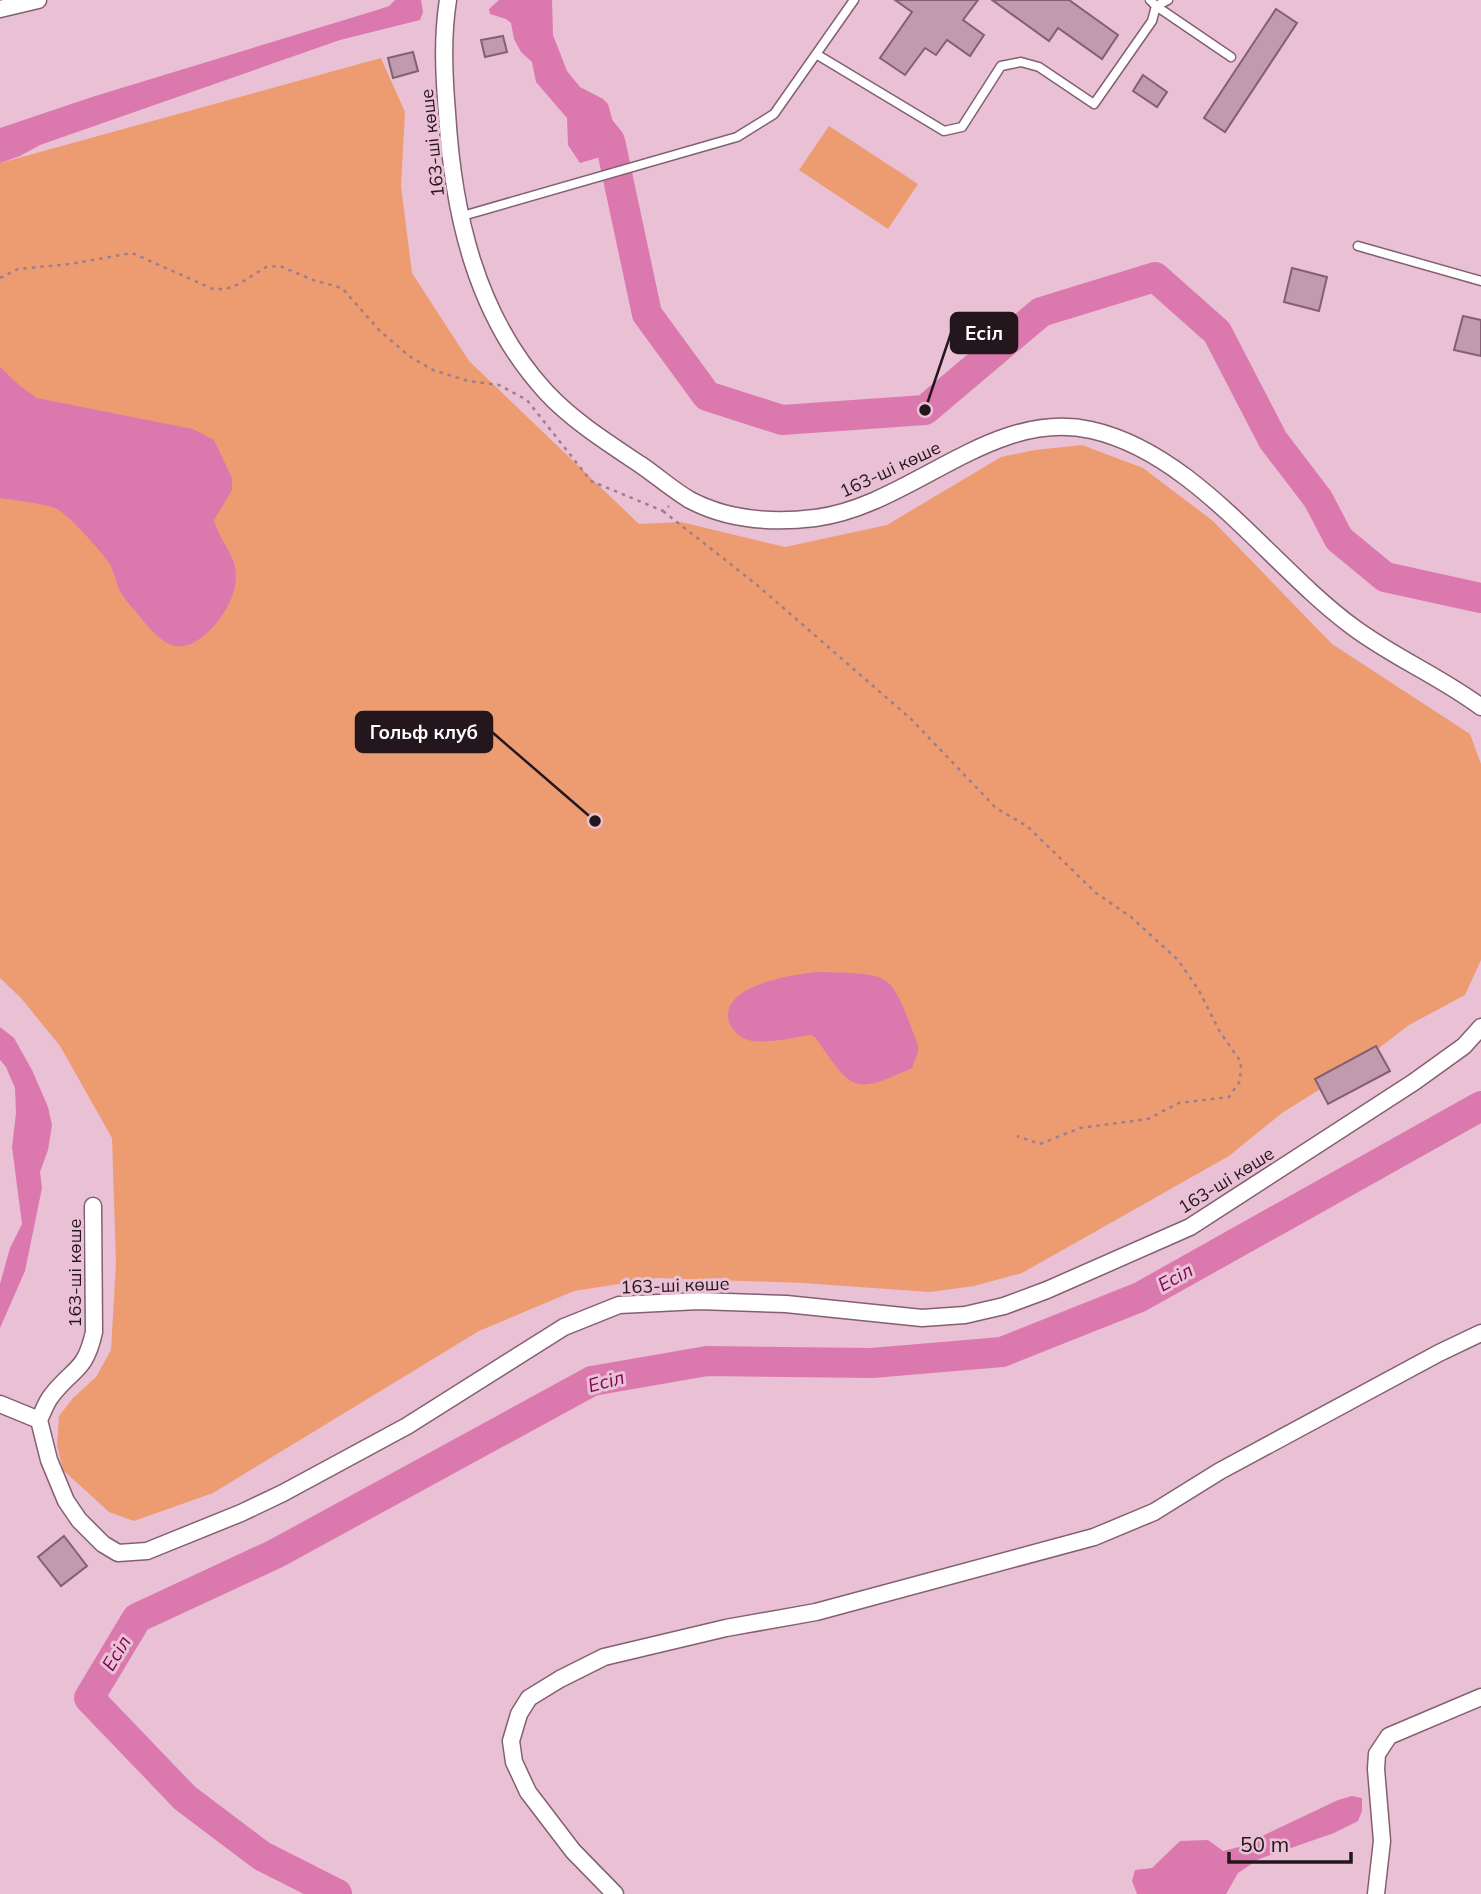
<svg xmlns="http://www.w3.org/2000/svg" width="1481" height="1894" font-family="Mulish,sans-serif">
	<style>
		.green { fill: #ed9c72 }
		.water { fill: #db79ae }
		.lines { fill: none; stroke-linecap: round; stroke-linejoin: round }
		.river { stroke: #db79ae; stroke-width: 30 }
		.building { fill: #c19aad; stroke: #836071; stroke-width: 2 }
		.lane-casing { stroke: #836071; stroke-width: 11 }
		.street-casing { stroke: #836071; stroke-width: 19 }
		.path { stroke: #9c7e8d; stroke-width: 2.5; stroke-dasharray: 3.5 5; stroke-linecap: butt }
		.lane { stroke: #fff; stroke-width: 8 }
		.street { stroke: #fff; stroke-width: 16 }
		.labels { text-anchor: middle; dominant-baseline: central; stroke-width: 6; stroke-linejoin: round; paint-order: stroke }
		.street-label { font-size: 18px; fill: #24161d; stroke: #e9c0d4 }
		.water-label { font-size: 19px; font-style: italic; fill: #7e0055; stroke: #e9c0d4 }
		.leader { fill: none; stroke: #24161d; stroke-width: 2.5 }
		.callout-dot { fill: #24161d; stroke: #e9c0d4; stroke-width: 2.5 }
		.callout { fill: #24161d; stroke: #24161d; stroke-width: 2.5 }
		.callout-label { font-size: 19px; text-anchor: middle; font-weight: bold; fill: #fff }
	</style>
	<rect width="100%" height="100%" fill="#e9c0d4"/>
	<path class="green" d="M381,58L405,112L401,186L412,273L469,361L639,524L681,522L785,547L887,525L1001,457L1035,450L1082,445L1143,468L1213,521L1332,644L1470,734L1481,764V960L1465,995L1409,1025L1349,1071L1282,1113L1229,1156L1022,1273L974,1286L930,1292L803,1283L657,1278L574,1291L479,1331L213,1493L134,1521L109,1512L63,1470L57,1445L59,1416L73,1398L96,1377L111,1350L116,1263L112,1138L60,1046L21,998L0,978V163Z
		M829,126L918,184L888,229L799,170Z"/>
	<path class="water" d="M395,0H421L423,12L420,20L340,40L40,145L20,156L0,163V128L92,97L377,10L389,6Z
		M499,0H552L553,35L567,71L580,87L603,99L608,104L621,151L580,163L568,145L567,118L536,82L532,62L521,52L514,39L511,23L506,19L490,14L489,9Z
		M0,367L20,386L37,398L193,429L214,440L232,478V490L214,520C217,535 230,549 234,563C242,588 224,618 206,634C177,659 161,642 141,618C135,610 126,602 121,593C116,584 115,573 109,563C99,549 72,518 57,509C48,504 13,500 0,498Z
		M820,972C837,973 873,971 886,981C900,990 911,1029 918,1045V1052L912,1068C852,1096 852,1090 815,1037L811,1035C792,1038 772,1043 752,1041C744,1040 734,1033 731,1026C711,986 798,973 820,972Z
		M0,1027L14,1038L32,1070L48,1107L52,1125L48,1150L40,1172L42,1188L25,1271L0,1328V1284L10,1248L22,1224L12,1147L16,1113L15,1088L6,1067L0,1060Z
		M1352,1796L1362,1798V1811L1358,1821L1334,1833L1259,1859L1238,1873L1226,1894H1137L1132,1881L1135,1870L1152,1868L1180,1841L1208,1840L1223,1851L1239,1847L1338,1800Z"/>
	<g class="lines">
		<path class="river" d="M592,119L610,141L647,314L707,396L782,420L925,410L1041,312L1155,277L1217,332L1273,440L1318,499L1339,539L1385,577L1481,598
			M337,1894L262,1856L185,1798L89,1698L137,1618L275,1554L592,1381L707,1361L872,1363L1002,1352L1140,1297L1481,1106"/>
	</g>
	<path class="building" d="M895,0H978L963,20L984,35L970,56L947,40L936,55L925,48L905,75L880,58L912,12Z
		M992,0H1069L1118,35L1102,59L1058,28L1049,41Z
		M1276,9L1297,23L1225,132L1204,118Z
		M503,36L507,52L485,57L481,40Z
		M413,52L418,71L393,78L388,58Z
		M1143,75L1167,92L1157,107L1133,91Z
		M1292,268L1327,277L1319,311L1284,302Z
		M1463,316L1481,320V356L1454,350Z
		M1376,1046L1390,1071L1328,1104L1315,1079Z
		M64,1536L87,1566L61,1586L38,1557Z"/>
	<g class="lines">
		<defs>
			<path id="lane" d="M1150,0L1156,6L1231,57
				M816,54L944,131L962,127L1001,66L1021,62L1039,67L1094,104L1152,21L1156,6L1168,0
				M459,217L737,137L774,114L854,0
				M1358,246L1481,281"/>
			<path id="street" d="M448,0C442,37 444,76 447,113C453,213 476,316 546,392C573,421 608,443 641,465C657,476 673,490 690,500C728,520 774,523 815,518C911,506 991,408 1091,430C1195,453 1270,566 1353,627C1393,657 1441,677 1481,707
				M0,9L38,0
				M93,1206L94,1332C85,1372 74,1367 52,1395C46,1402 43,1412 39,1420L49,1460L66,1501L79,1520L103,1544L118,1553L147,1551L241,1513L283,1493L407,1426L564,1327L619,1305L699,1301L786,1304L922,1318L965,1315L1004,1306L1047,1290L1190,1227L1414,1082L1464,1046L1481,1027
				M0,1404L39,1420
				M615,1894L573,1851L528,1792L514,1762L511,1741L519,1714L529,1698L560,1679L604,1657L726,1628L816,1612L1094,1537L1154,1512L1220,1471L1439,1353L1481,1333
				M1376,1894L1382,1841L1376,1769L1377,1754L1389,1736L1481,1697"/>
		</defs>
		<use href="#lane" class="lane-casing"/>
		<use href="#street" class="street-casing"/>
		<path class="path" d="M0,278L18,269L70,264L132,253L213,289H226L239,284L266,267L280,266L313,280L342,288L379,330L409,356L433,370L468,381L499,385L527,400L591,481L663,511L669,506
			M663,511L757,585L911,719L996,808L1027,826L1096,893L1131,917L1178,960L1198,989L1220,1032L1241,1062L1240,1081L1229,1097L1179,1103L1148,1119L1080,1128L1040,1144L1017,1136"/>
		<use href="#lane" class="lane"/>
		<use href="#street" class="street"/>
	</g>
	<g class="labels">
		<g class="street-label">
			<text transform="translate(432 143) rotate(-96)">163-ші көше</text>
			<text transform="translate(890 469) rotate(-25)">163-ші көше</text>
			<text transform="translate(1226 1180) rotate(-32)">163-ші көше</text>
			<text transform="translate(74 1273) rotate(-90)">163-ші көше</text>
			<text transform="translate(675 1285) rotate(-2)">163-ші көше</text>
		</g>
		<g class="water-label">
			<text transform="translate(1175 1277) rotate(-29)">Есіл</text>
			<text transform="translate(606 1381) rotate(-15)">Есіл</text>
			<text transform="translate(116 1653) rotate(-59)">Есіл</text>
		</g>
	</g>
	<path class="leader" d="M925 410L951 333M595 821L492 732"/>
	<g class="callout-dot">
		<circle cx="925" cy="410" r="7"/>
		<circle cx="595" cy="821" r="7"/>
	</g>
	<g class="callout">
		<rect x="951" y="313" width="66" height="40" rx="7"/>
		<rect x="356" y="712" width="136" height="40" rx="7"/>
	</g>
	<g class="callout-label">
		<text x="984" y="340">Есіл</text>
		<text x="424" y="739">Гольф клуб</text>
	</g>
	<path d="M1229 1852v10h122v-10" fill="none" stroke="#24161d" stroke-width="3.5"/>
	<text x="1240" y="1852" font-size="21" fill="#24161d" stroke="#e9c0d4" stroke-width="5" paint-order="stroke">50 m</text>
</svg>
